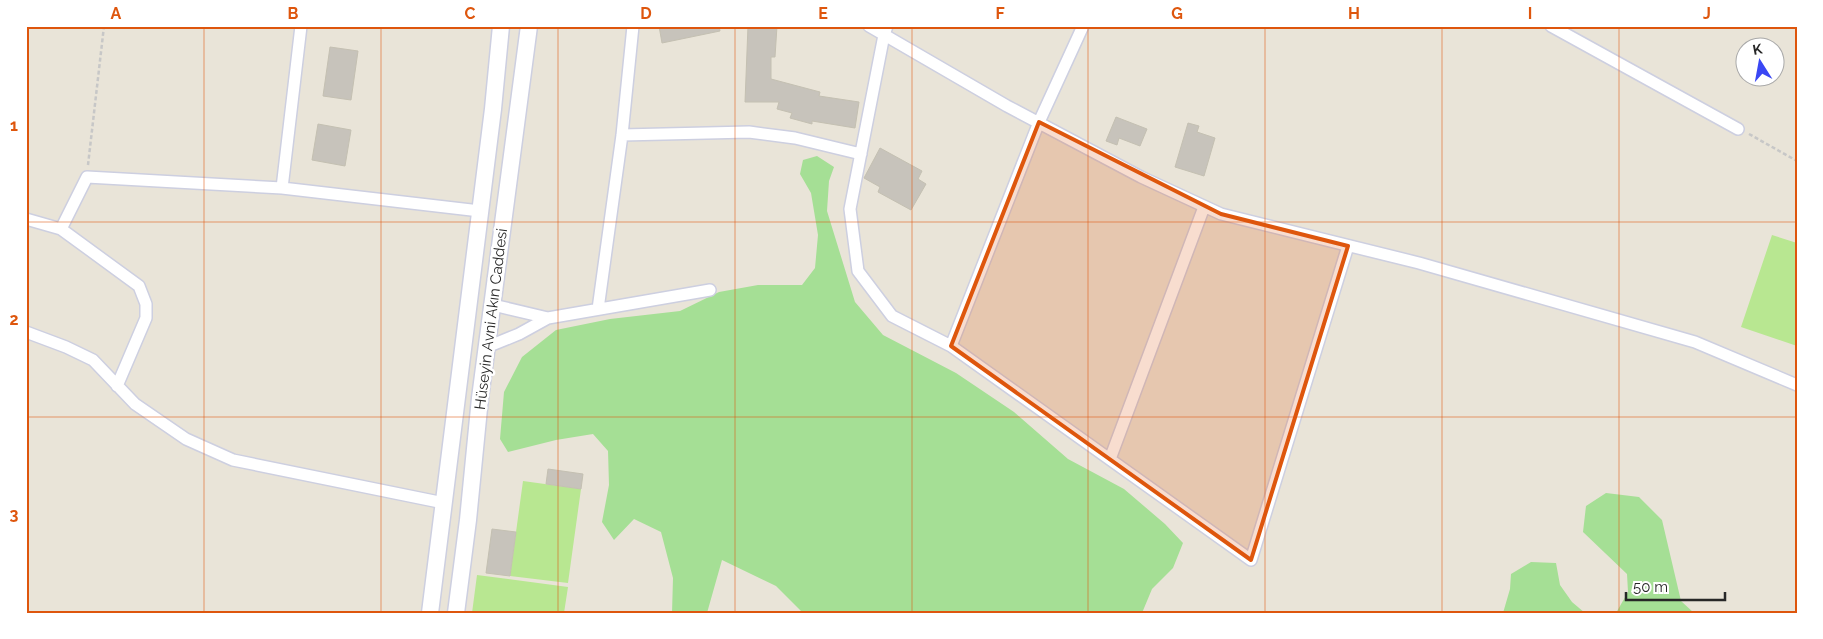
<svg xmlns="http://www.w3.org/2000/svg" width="1823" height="639" font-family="Raleway,sans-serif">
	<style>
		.green { fill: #a5df95 }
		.pitch { fill: #b8e791 }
		.building { fill: #c7c3bb; stroke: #c4c0b2 }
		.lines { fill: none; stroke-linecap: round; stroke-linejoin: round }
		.street-casing { stroke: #cdcfe0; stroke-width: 14 }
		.secondary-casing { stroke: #cdcfe0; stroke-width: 19 }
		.path { stroke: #c7c7c7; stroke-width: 2.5; stroke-dasharray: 4 2.5; stroke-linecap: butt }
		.street { stroke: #fff; stroke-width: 11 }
		.secondary { stroke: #fff; stroke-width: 16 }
		.marked { fill: #de560d; fill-opacity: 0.2; stroke: #de560d; stroke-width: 4; stroke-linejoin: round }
		.grid { fill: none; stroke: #de560d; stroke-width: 1; stroke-opacity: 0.55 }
		.labels { text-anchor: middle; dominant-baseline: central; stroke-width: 5; stroke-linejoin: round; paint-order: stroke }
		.street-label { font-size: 15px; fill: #272727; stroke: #fff }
		.neatline { fill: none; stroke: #de560d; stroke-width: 2 }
		.grid-label { font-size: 16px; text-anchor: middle; font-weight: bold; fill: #de560d }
	</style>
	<rect width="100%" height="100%" fill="#e9e4d8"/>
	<path class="green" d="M817,156L834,167L829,181L827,211L855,302L883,335L956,373L1014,412L1068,459L1124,489L1165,524L1183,543L1173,568L1152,589L1142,613H803L776,586L722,560L707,613H672L673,578L661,532L634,519L614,540L602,522L609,485L608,451L593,434L556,440L508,452L500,439L504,392L522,357L556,330L610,319L680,311L719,292L758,285H802L815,268L818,235L811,193L800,174L803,160Z
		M1606,493L1639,497L1662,520L1681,601L1694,613H1616L1628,592L1627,574L1583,532L1586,506Z
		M1531,562L1556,563L1560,585L1572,602L1585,613H1503L1510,589L1511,574Z"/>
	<path class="pitch" d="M1772,235L1797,243V346L1741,327Z
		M523,481L581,489L568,583L510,576Z
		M477,575L568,587L564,613H472Z"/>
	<path class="building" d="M659,26H719L720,31L662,43Z
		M748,26H777L775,57H771V79L820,92L819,96L859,102L855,128L812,121V124L790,118L792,113L777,109L779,102H745Z
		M330,47L358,51L351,100L323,96Z
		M1116,117L1147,129L1140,146L1119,138L1117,145L1106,141Z
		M1188,123L1199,126L1197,132L1215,138L1204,176L1175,167Z
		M318,124L351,130L345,166L312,160Z
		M880,148L922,171L918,179L926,184L911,210L878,192L880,187L864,178Z
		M548,469L583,474L581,489L546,484Z
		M492,529L516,532L510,576L486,573Z"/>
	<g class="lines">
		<defs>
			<path id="street" d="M869,26L1007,106L1141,177L1221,214L1419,263L1695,342L1797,385
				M887,26L884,35L850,209L858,271L892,316L951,346L1251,560L1348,246
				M1551,26L1738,129
				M622,135L749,132L795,138L861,154
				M282,188L301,26
				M26,219L61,229L139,286L146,304V318L117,386
				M61,229L87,177L282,188L480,211
				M493,305L548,318
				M598,309L622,135L633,26
				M26,332L66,347L93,360L135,404L186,439L233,460L444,503
				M951,346L1039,122L1083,26
				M487,347L519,334L548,318L710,290
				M1110,459L1204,207"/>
			<path id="secondary" d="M430,613L493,109L501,26
				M456,613L468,520L480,398L529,26"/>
		</defs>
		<use href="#street" class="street-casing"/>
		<use href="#secondary" class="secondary-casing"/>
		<path class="path" d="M1749,134L1797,161
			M88,165L104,26"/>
		<use href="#street" class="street"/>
		<use href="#secondary" class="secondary"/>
	</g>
	<path class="marked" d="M1039,122L1221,214L1348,246L1251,560L951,346Z"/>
	<path class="grid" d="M204,26V613M381,26V613M558,26V613M735,26V613M912,26V613M1088,26V613M1265,26V613M1442,26V613M1619,26V613M26,222H1797M26,417H1797"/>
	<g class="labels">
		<g class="street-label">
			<text transform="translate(491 319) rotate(-83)">Hüseyin Avni Akın Caddesi</text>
		</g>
	</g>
	<rect width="1823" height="639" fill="none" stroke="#ffffff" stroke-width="55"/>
	<g transform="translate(1760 62) rotate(349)"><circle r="24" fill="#ffffff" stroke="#a9a9a9"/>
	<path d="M0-4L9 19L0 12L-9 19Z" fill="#3a47f4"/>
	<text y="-8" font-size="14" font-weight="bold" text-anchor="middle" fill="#272727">K</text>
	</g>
	<path d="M1626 592v8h99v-8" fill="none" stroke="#272727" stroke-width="2.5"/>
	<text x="1633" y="592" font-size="15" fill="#272727" stroke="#ffffff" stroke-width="4" paint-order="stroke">50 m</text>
	<rect x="28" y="28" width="1768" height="584" class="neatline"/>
	<g class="grid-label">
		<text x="116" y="19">A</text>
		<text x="293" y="19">B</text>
		<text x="470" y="19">C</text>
		<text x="646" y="19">D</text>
		<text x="823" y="19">E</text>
		<text x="1000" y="19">F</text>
		<text x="1177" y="19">G</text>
		<text x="1354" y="19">H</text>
		<text x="1530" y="19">I</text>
		<text x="1707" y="19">J</text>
		<text x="14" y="131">1</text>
		<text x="14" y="325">2</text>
		<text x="14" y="520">3</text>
	</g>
</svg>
